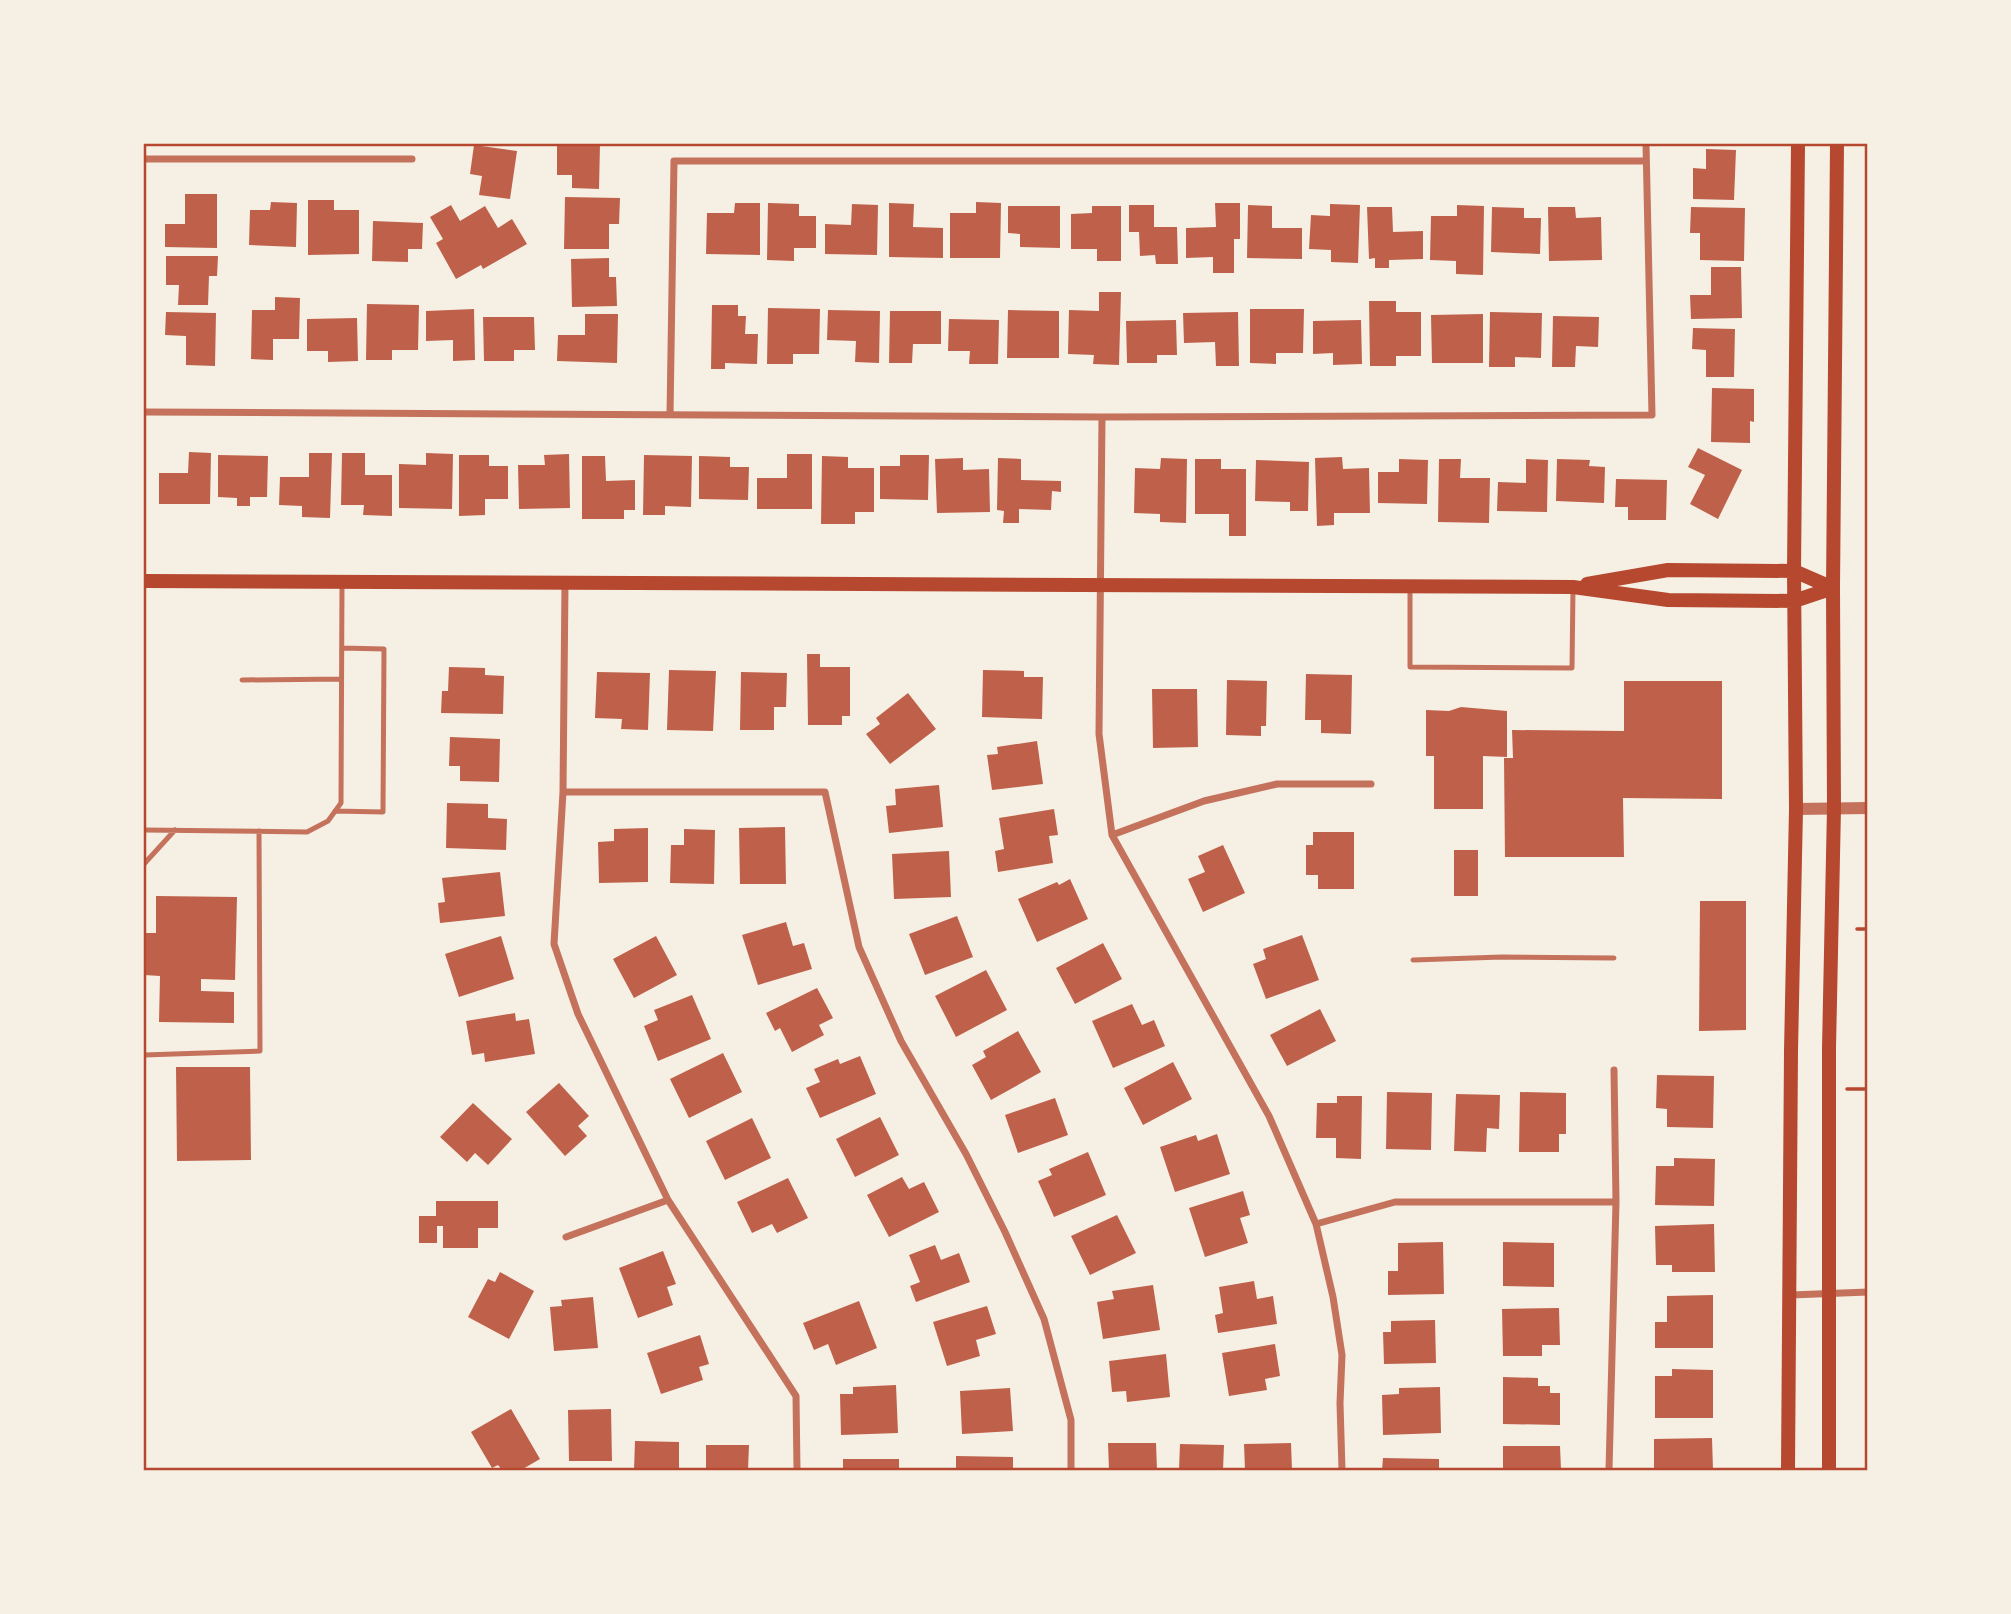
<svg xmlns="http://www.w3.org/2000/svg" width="2011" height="1614" font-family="Merriweather,serif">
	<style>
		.building { fill: #bf614a }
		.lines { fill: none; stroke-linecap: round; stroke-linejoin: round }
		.path { stroke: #b5482f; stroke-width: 3.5 }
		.service { stroke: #c5725c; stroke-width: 5 }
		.minor { stroke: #c5725c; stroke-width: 7 }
		.tertiary { stroke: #c5725c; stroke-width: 12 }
		.secondary { stroke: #b5482f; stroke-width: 14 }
		.neatline { fill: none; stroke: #b5482f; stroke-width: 2.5 }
	</style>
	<rect width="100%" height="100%" fill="#f6efe4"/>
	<path class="building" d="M557,144H600L599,189L572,188V175H557Z
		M474,145L517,151L510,199L479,195L482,176L470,174Z
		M1706,149L1736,150L1734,200L1693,199V168L1706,169Z
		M185,194H217V248L165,247V224H185Z
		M565,197L620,198L619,224H609V249H564Z
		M308,200H334V210H359V254L308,255Z
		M271,202L297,203L296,247L249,245L250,210H270Z
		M976,202L1001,203L1000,258H950V213H976Z
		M735,203H760V255L706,254L707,213H734Z
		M768,203L799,204V216H816V248H794V261L767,260Z
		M889,203L914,204L913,227L943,228V258L889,257Z
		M1215,203H1240V239H1234V273H1213V257L1186,258V228L1216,227Z
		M852,204L878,205L877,255L825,254V224L851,225Z
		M1330,204L1360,205L1358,263L1331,262V250L1309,249L1311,215L1330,216Z
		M451,205L460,221L485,206L498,228L512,219L527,244L483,269L481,265L456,279L436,243L443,239L430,217Z
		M1129,205H1154V227H1177L1178,264H1156L1155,255L1140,256L1139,232H1129Z
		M1248,205L1272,206V228H1302V259L1247,258Z
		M1457,205L1484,206L1483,275L1456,274V261L1430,260L1431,216H1457Z
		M1008,206H1060V248L1020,247V234L1008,233Z
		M1092,206H1121V261H1097V249H1071V214L1092,213Z
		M1367,207H1392L1393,232L1423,231V259L1389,260V268H1375V258L1369,259Z
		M1492,207L1524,208V218H1541L1540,254L1491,252Z
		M1548,207H1575L1576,218L1601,217L1602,260L1549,261Z
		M1691,207L1745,208L1744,261L1700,260V233H1690Z
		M373,221L423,223L422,249H408V262L372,261Z
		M166,256H218L217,276H209L208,305H178L179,285H166Z
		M609,258V277H616L617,306L572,307L571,259Z
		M1711,267H1741L1742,318L1691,319L1690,295H1711Z
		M1099,292H1121L1119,365L1093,364L1094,355L1068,354L1069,310L1099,311Z
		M275,297L300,298L299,339H273V360L251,359L252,310H275Z
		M1369,301H1396V312H1421V356H1396V366H1370Z
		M367,304L419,305L418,350H392V360H366Z
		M712,305H738V316H746L745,334H758L757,364L725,363V369H711Z
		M768,308L820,309L819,354H793V364H767Z
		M474,309L475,360L453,361V340L426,341V311Z
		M1250,309H1304L1303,353H1276V364L1250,363Z
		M828,310L880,311L879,363L855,362L856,341L827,340Z
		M1008,310L1059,311V358H1007Z
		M890,311H941V344H913L912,363H889Z
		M166,312L216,313L215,366L186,365V336L165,335Z
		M1238,312L1239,366H1216L1215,342L1184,343L1183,313Z
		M1490,312L1542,313L1541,358L1515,357V367H1489Z
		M585,314H618L617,363L557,361L558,335H585Z
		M1483,314V363H1432L1431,315Z
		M1553,316L1599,317L1598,347L1576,346L1575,367H1552Z
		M483,317H534L535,350H514V361H484Z
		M357,318L358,361L328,362V351H307V319Z
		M949,319L999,320L998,364H969L970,351H948Z
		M1176,320L1177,355H1157V363H1127L1126,321Z
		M1361,320L1362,364L1333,365V353L1313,354V321Z
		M1693,328L1735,329L1734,377H1706V350L1692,349Z
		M1712,388L1754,389V422L1750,421V443L1711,442Z
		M1698,448L1742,470L1718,519L1690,504L1705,475L1688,467Z
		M189,452L211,453L210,504H159V473H188Z
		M309,453H332L330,518L302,517V506L279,505L280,477H309Z
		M342,453H365V475H392V516L363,515L364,505H341Z
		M426,453L453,454L452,509L399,508V464L426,465Z
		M569,454L570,508L519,509L518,465H545L544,455Z
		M787,454H812V509H757V478H787Z
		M218,455L268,456L267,497H250V506H237V498L218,497Z
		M459,455H489V466H508V499H485V515L459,516Z
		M644,455L692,456L691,507L665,506V515H643Z
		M900,455H929L928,500L880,499V466H900Z
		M582,456H605L606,481L635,480V510H624V519H582Z
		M699,456L730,457V467H749L748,500L699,499Z
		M822,456L848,457V468H874V512H855V524H821Z
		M1342,457L1343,469L1369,468L1370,513H1334V525L1317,526L1315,458Z
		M963,458V470L989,469L990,512L937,513L935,459Z
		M998,458L1021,459V480L1061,481V492L1052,491L1051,510L1019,509V523H1003L1004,511L997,510Z
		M1161,458L1187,459L1186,523L1160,522V514L1134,513L1135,468L1160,469Z
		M1195,459H1221V469H1246V536H1229V514H1195Z
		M1399,459L1428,460L1427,504L1378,503V472H1399Z
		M1439,459H1461L1460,478H1490L1489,523L1438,522Z
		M1526,459L1548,460L1547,512L1497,511L1498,482L1526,483Z
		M1557,459L1590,460L1589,466L1605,467L1604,503L1556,501Z
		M1256,460L1309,462L1308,511H1290V502L1255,501Z
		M1616,479L1667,480L1666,520H1628V507H1615Z
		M807,654H820V667H850V716H842V725H808Z
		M449,667L485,668V675L504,676L503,714L441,713L442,691H448Z
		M669,670L716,671L713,731L667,730Z
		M983,670L1024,671V677H1043L1042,719L982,717Z
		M597,672L650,673L648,730L621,729L622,719L595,718Z
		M741,672L787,673L786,707H774V730H740Z
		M1306,674L1352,675L1351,734L1321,733V720H1305Z
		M1227,680L1267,681L1266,726H1261V736L1226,735Z
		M1624,681H1722V799L1623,798L1624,857H1505L1504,758H1513L1512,730L1624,731Z
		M1152,689H1197L1198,747L1153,748Z
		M908,693L936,729L890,764L866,734L880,724L876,718Z
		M1461,707L1507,711V757L1483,756V809H1434V756H1426V710L1449,711Z
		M450,737L500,739L499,782L460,781V766H449Z
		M1037,741L1043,784L992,790L987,755L998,754L997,747Z
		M939,785L943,827L889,833L886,806L896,805L895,789Z
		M447,803L488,804V818L507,819L506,850L446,848Z
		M1054,809L1058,835L1049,836L1053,863L998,872L995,851L1004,849L999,818Z
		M785,827L786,884H740L739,828Z
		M648,828V882L599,883L598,842L614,841V829Z
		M684,829L715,830L714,884L670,883L671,845H684Z
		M1313,832H1354V889H1318V875H1306V845H1313Z
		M1223,845L1245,893L1203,912L1188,879L1205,872L1198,856Z
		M1454,850H1478V896H1454Z
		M949,851L951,897L894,899L892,854Z
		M500,872L505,916L440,923L438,903L445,902L442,878Z
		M1070,879L1088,919L1037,942L1018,899L1057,882L1059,885Z
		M156,896L237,897L235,980L201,979V991L234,992V1023L159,1022L160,976L144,975V933H156Z
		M1700,901H1746V1030L1699,1031Z
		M957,916L973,957L925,975L909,934Z
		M786,922L793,946L804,943L812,969L758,985L742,935Z
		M1302,935L1319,980L1266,999L1253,964L1266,959L1263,949Z
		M501,936L514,979L459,997L445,954Z
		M656,936L677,975L634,998L613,959Z
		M1103,943L1122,979L1075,1004L1056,968Z
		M986,970L1007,1010L956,1037L935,996Z
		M817,988L833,1018L819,1025L824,1035L792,1052L780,1028L775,1031L766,1013Z
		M692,995L711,1039L658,1061L644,1026L658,1020L654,1010Z
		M1132,1004L1142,1025L1154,1020L1165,1046L1113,1068L1092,1021Z
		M1320,1009L1336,1041L1287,1066L1270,1035Z
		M515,1013L516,1021L529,1019L535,1054L485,1062L484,1053L472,1055L466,1021Z
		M1018,1031L1041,1072L991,1100L972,1065L986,1057L983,1051Z
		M723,1053L742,1092L689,1118L670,1079Z
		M860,1056L876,1094L820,1118L806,1088L820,1082L814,1069L838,1059L840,1064Z
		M1173,1062L1192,1099L1143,1125L1124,1088Z
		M176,1067H250L251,1160L177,1161Z
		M1657,1075L1714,1076L1713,1128L1667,1127V1109L1656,1108Z
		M559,1083L589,1116L578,1126L587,1136L565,1156L526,1112Z
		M1387,1092L1432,1093L1431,1150L1386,1149Z
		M1520,1092L1566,1093V1134H1559V1152H1519Z
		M1456,1094L1500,1095L1499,1129L1487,1128L1486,1152L1454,1151Z
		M1337,1096H1362L1361,1159L1336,1158V1138H1316L1317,1103H1337Z
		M1055,1098L1068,1135L1018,1153L1005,1115Z
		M473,1103L512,1139L488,1165L475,1153L467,1162L440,1137Z
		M880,1117L899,1155L855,1177L836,1139Z
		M752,1118L771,1158L725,1180L706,1141Z
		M1217,1134L1230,1174L1175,1192L1160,1147L1196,1135L1198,1141Z
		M1088,1152L1106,1195L1054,1217L1038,1181L1052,1175L1049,1169Z
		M1674,1158L1715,1159L1714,1206L1655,1205L1656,1166H1674Z
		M902,1177L909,1189L924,1182L939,1212L889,1237L867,1195Z
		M788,1178L808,1218L777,1233L772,1224L752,1233L737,1202Z
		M1243,1191L1250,1215L1240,1218L1248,1243L1205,1257L1189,1208Z
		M436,1201H498V1228H478V1248H443V1226H437V1243H419V1216H436Z
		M1117,1215L1136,1253L1090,1275L1071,1236Z
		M1714,1224L1715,1272H1672V1265H1656L1655,1226Z
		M1443,1242L1444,1294L1388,1295V1271H1398V1243Z
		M1503,1242L1554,1243V1287L1503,1286Z
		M935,1245L941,1260L959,1253L970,1282L916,1302L910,1286L920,1282L909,1255Z
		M663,1251L676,1284L667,1287L673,1305L638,1318L619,1268Z
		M500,1272L534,1291L509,1339L468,1317L488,1279L495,1282Z
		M1254,1281L1257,1299L1273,1296L1277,1324L1218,1333L1215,1315L1223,1313L1219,1287Z
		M1153,1285L1160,1330L1103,1339L1097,1302L1114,1299L1112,1291Z
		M1713,1295V1348H1655V1322H1667V1296Z
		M593,1297L598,1348L554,1351L550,1307L562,1306L561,1300Z
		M859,1301L877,1348L836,1365L828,1344L814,1350L803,1323Z
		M987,1306L996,1334L976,1340L980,1356L947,1366L933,1322Z
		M1559,1308L1560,1345H1542V1356H1503L1502,1309Z
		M1435,1320L1436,1363L1384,1364L1383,1332H1391V1321Z
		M700,1335L709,1364L699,1367L703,1380L661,1394L647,1353Z
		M1275,1344L1280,1376L1265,1379L1267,1390L1229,1396L1222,1353Z
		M1166,1354L1170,1397L1127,1402L1126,1391L1112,1392L1109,1361Z
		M1672,1369L1713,1370V1418H1655V1376H1672Z
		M1503,1377L1538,1378V1386H1550V1393H1560V1425L1503,1424Z
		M896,1385L898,1433L841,1435L840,1394H853V1387Z
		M1440,1387L1441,1433L1383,1435L1382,1395L1399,1394V1388Z
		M1010,1388L1013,1431L962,1434L960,1391Z
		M511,1409L540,1459L521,1470H502L498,1465L492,1468L471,1432Z
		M611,1409L612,1461H569L568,1410Z
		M1712,1438L1713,1470H1654V1439Z
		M635,1441L679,1442V1470H634Z
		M1108,1443H1156L1157,1470H1109Z
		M1291,1443L1292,1470H1245L1244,1444Z
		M1180,1444L1224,1445L1223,1470H1179Z
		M706,1445H749L748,1470H706Z
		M1503,1446H1560L1561,1470H1503Z
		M956,1456L1013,1457V1470H956Z
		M1383,1458L1439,1459V1470H1382Z
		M843,1459H899V1470H843Z"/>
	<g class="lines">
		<path class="path" d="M1857,929H1868
			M1847,1089H1865"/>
		<path class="service" d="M1410,587V667L1572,668L1573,588
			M242,680L341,679
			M335,811L383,812L384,649L342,648
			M144,830L307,832L328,821L341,803L342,582
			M144,864L175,830
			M1413,960L1502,957L1614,958
			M144,1055L260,1051L259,831"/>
		<path class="minor" d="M144,159H412
			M144,412L1102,417L1652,415L1646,144
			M670,415L674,161H1646
			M1102,417L1099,734L1112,835L1269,1116L1316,1224L1333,1297L1342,1355L1340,1403L1342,1470
			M565,583L563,792L554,944L578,1014L668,1200L796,1396L797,1470
			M563,792H825L859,947L901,1041L966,1154L1005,1232L1044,1319L1071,1420V1470
			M1112,835L1204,801L1277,784H1371
			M1316,1224L1395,1202H1616
			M566,1237L668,1200
			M1791,1295L1868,1292
			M1609,1470L1616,1202L1614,1070"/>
		<path class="tertiary" d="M1796,809L1868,808"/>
		<path class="secondary" d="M144,581L1573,587L1668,600L1794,601L1833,588
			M1587,584L1668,570L1794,571L1833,588
			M1788,1470L1791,1051L1796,809L1794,571L1798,144
			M1829,1470V1048L1834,808L1833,588L1837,144"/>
	</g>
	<rect width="2011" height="1614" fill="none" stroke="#f6efe4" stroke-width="290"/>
	<rect x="145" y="145" width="1721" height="1324" class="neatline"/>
</svg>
